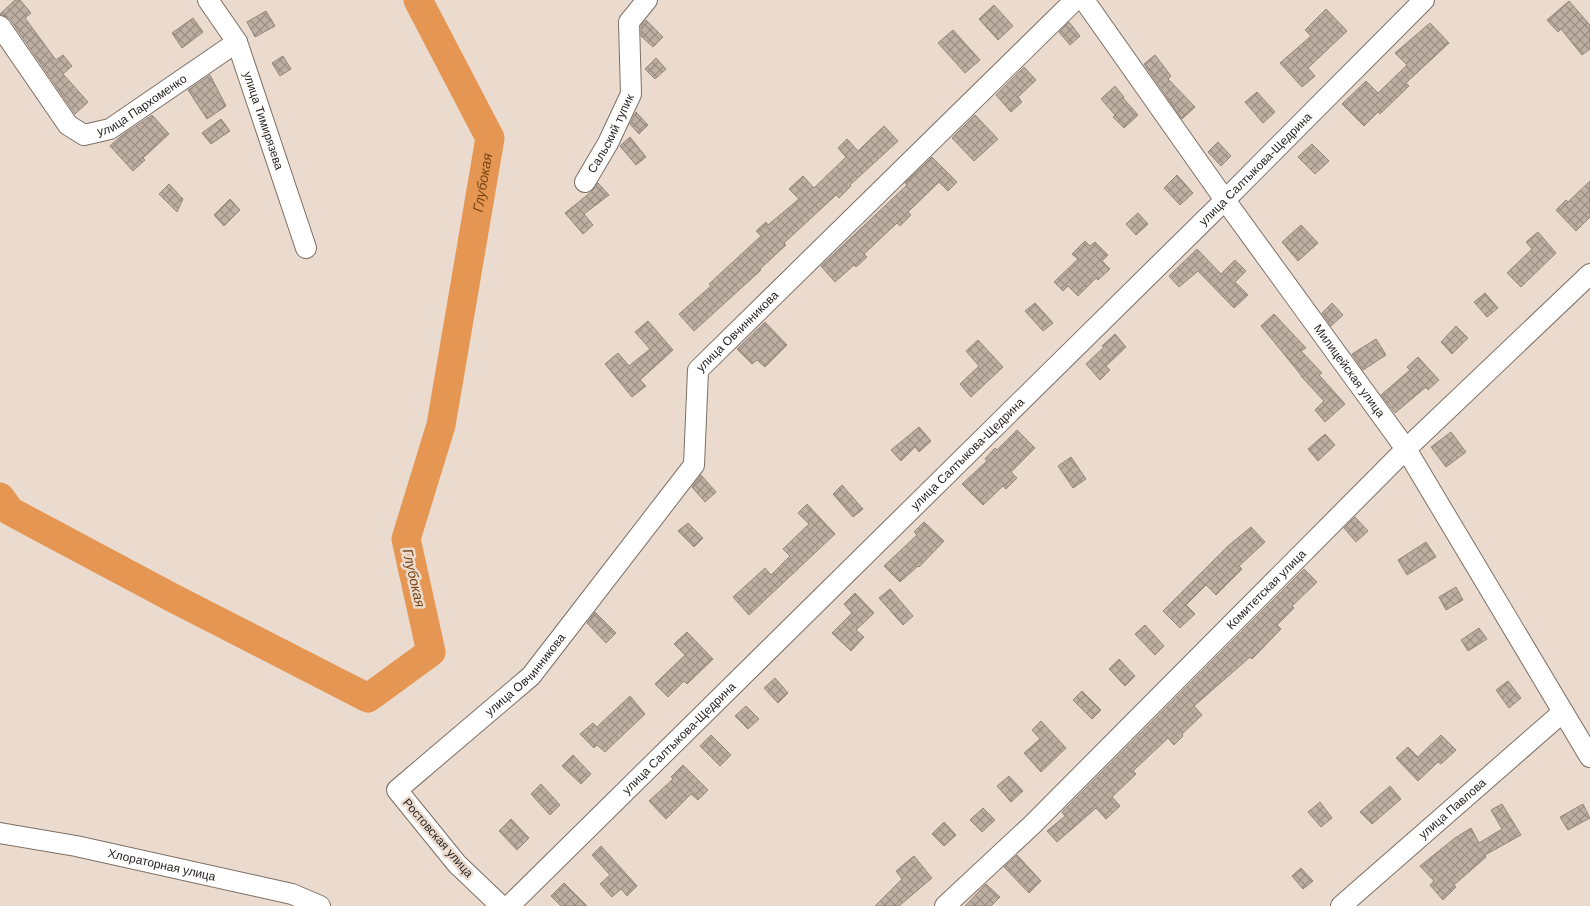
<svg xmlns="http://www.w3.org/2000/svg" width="1590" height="906" font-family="Arial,sans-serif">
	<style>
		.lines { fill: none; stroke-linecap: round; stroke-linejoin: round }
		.river { stroke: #e49652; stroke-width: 29 }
		.building { fill: url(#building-cross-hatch); stroke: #95877c }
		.street-casing { stroke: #7d6f64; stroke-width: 22 }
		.street { stroke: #fff; stroke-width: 20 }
		.labels { text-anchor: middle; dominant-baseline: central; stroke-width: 5; stroke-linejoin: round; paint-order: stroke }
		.street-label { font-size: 12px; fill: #241e1a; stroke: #ebdbcf }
		.water-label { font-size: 14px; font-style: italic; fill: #741; stroke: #ebdbcf }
	</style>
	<defs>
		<pattern id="building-cross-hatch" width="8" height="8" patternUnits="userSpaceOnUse" patternTransform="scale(1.25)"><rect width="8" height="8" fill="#beafa3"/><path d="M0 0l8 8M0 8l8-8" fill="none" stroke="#9a8e84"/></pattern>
	</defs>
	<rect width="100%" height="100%" fill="#ebdbcf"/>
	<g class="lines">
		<path class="river" id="s1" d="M0,497L10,511L171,597L368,698L431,652L406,539L441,425L490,138L418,0"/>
	</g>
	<path class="building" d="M15,0H20L31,13L25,18L56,60L63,55L72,66L63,74L88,102L75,114L10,19L6,16L0,14Z
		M1569,1L1590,25V49L1582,55L1561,29L1558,32L1547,20Z
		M994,5L1013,26L998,40L979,19Z
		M1326,9L1347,31L1308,68L1315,76L1302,87L1280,63L1311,36L1305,30Z
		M266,11L275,26L255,37L247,22Z
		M193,18L203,32L182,48L172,33Z
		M646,20L663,37L653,47L641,36V26Z
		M1069,22L1080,36L1070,45L1059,32Z
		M1430,23L1449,43L1406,83L1409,86L1380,114L1378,112L1364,126L1342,104L1366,81L1378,93L1407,65L1395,53Z
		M953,30L980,60L965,73L938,43Z
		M1155,55L1171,76L1168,79L1195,107L1182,119L1144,64Z
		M283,56L291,69L280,76L272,63Z
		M656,58L666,69L655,79L645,69Z
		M1024,67L1036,80L1018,97L1022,102L1011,112L996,95Z
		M210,75L226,106L207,119L188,90Z
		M1115,86L1124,97L1123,98L1138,115L1124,128L1113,117L1115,115L1101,99Z
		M1257,92L1275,112L1263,123L1245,102Z
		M636,112L648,125L639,134L630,124Z
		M152,115L169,134L143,158L145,160L133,171L110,146L121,136Z
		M975,115L998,139L974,161L952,138Z
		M221,119L230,131L211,144L202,133Z
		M884,126L898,141L850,185L851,186L839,198L836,195L784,243L786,245L760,269L761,270L694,331L679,314L711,286L709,284L761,236L756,231L766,222L768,225L799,199L789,189L803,176L814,188L846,157L838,148L847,139L858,151Z
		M630,137L646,157L636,165L620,146Z
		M1218,142L1231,156L1221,166L1208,152Z
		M1312,144L1329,161L1315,174L1298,157Z
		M932,157L957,182L948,191L939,182L908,212L911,215L900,226L897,223L864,254L867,257L856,267L854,265L835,282L821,266L907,185L905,183Z
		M1177,175L1193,193L1180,205L1164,188Z
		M1590,181V217L1576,231L1556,210L1566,200L1568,202Z
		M598,183L609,195L584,214L593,225L583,234L565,213L591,192Z
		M169,184L183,199L177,212L159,194Z
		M230,199L240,210L224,226L214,215Z
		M1138,213L1148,224L1136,235L1126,224Z
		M1301,225L1318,243L1298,261L1282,242Z
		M1538,232L1556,253L1521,287L1507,273L1532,249L1526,242Z
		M1085,241L1090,246L1095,242L1108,255L1102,261L1110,269L1098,280L1096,278L1078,296L1068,286L1063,291L1054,282L1078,259L1072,254Z
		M1197,249L1221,274L1235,260L1246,271L1235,282L1248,295L1234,308L1198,271L1179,287L1169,276Z
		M1485,293L1498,308L1487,317L1474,302Z
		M1035,303L1053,323L1043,331L1025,311Z
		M1332,303L1343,315L1331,326L1322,313Z
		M1274,314L1306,348L1301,351L1322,373L1319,375L1345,404L1325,422L1315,410L1324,401L1301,376V375L1261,326Z
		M648,321L673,350L640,380L646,386L632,397L605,364L618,353L629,366L650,349L635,332Z
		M765,322L787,345L765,367L757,360L752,364L737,349Z
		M1456,326L1468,338L1452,354L1441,342Z
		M1115,334L1126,347L1106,366L1110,370L1100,380L1086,364L1104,347L1102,346Z
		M1376,339L1386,355L1363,370L1352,354Z
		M978,340L1003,367L971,397L960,384L979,366L966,351Z
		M1418,357L1439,380L1428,390L1426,387L1395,413L1381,395L1410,370L1407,367Z
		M919,427L931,441L919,452L915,447L901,461L891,450Z
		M1017,430L1035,448L1011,472L1017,478L1006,489L1003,486L983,505L962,484L987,461L985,459L995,448L997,450Z
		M1451,432L1466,452L1446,467L1431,447Z
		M1325,434L1335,445L1318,461L1308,449Z
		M1071,457L1086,479L1073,488L1058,466Z
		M701,475L716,492L705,502L692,487Z
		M842,485L863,509L853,517L833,494Z
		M807,504L835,534L749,615L733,597L765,568L771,575L790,556L783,549L809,524L798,513Z
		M1355,517L1368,531L1356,542L1344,528Z
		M924,522L944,541L919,567L918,566L900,582L884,566L917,535L914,532Z
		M688,523L703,538L694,547L678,531Z
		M1251,527L1265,542L1239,566L1242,569L1216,595L1206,585L1186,605L1195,614L1180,628L1163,611L1228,546Z
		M1426,542L1436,557L1407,575L1398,560Z
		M1304,569L1317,582L1292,606L1294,608L1277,625L1281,629L1252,659L1250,657L1194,706L1202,715L1182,734L1183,736L1174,745L1168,738L1133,771L1136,774L1112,797L1120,806L1106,819L1096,808L1057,842L1047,831L1065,816L1062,812Z
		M1456,587L1463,600L1446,610L1439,597Z
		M890,589L913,616L903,625L879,598Z
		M855,593L874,613L856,630L864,637L851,651L832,633L852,613L844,604Z
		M595,612L616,633L606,643L587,623Z
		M1145,625L1164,646L1155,655L1135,634Z
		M1479,628L1487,639L1468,651L1461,640Z
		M687,632L713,659L687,684L684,681L668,697L655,684L685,655L674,644Z
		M1119,659L1135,676L1125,686L1109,669Z
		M775,678L788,693L778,703L764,688Z
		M1508,681L1521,698L1509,708L1496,690Z
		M1082,691L1101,710L1092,719L1073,700Z
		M630,696L645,714L605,752L597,745L594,748L580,734L593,723L597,727Z
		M746,706L759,719L748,729L735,716Z
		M1041,721L1066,748L1041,772L1024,753L1040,739L1032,730Z
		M711,735L731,755L720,766L700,746Z
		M1441,735L1456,750L1441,764L1438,762L1418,781L1396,758L1408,747L1418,757Z
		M573,755L591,774L581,784L562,766Z
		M683,765L708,790L698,800L691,794L666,819L649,801L673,779L671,777Z
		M1009,776L1023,791L1011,802L997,786Z
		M541,784L560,805L550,815L531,794Z
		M1390,786L1401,799L1372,824L1360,812Z
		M1320,802L1332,818L1321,827L1308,812Z
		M1502,804L1521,835L1485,855L1486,857L1454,885L1456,887L1443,900L1430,885L1434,881L1420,866L1455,838L1471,828L1479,843L1502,829L1491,810Z
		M1583,804L1590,818L1568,830L1560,817Z
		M983,808L995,820L982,832L970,820Z
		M511,819L529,838L517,850L499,831Z
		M944,822L956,835L944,846L932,834Z
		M601,846L637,886L627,896L621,889L612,897L600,884L610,875L592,855Z
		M1017,855L1041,881L1029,893L1004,867Z
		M914,856L932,878L899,906H875L902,879L896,871Z
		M1301,868L1313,881L1303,889L1292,876Z
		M564,883L587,906H561L551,896Z
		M986,884L1000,897L991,906H965Z"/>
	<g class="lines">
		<defs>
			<g id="street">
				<path id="s2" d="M208,0L237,42L306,248"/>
				<path id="s3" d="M1084,0L1225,200L1406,449L1590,757"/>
				<path id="s4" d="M0,26L68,125L84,135L110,129L237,42"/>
				<path id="s5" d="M585,182L608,143L631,94L629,22L647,0"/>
				<path id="s6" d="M0,833L76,846L292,894L320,906"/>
				<path id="s7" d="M501,906L457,864L397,790L531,676L694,465L698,370L1075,0"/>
				<path id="s8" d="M509,906L1225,200L1424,0"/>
				<path id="s9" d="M945,906L1032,825L1406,449L1590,274"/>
				<path id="s10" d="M1341,906L1563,712"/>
			</g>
		</defs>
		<use href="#street" class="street-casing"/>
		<use href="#street" class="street"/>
	</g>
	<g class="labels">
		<g class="street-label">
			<text stroke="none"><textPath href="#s4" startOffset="205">улица Пархоменко</textPath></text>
			<text stroke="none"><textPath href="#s2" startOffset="134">улица Тимирязева</textPath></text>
			<text stroke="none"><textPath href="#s5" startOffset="55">Сальский тупик</textPath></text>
			<text stroke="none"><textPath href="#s8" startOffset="1049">улица Салтыкова-Щедрина</textPath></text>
			<text stroke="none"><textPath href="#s7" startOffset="749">улица Овчинникова</textPath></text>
			<text stroke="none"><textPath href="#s3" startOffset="456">Милицейская улица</textPath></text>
			<text stroke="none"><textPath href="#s8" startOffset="644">улица Салтыкова-Щедрина</textPath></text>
			<text stroke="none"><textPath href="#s9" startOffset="451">Комитетская улица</textPath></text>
			<text stroke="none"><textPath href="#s7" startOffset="329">улица Овчинникова</textPath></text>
			<text stroke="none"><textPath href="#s8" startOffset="239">улица Салтыкова-Щедрина</textPath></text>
			<text stroke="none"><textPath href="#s10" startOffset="148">улица Павлова</textPath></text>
			<text transform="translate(438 838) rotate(49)">Ростовская улица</text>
			<text stroke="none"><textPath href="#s6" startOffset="165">Хлораторная улица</textPath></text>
		</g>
		<g class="water-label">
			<text stroke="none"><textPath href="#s1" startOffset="980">Глубокая</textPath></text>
			<text transform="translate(414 578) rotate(77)">Глубокая</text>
		</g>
	</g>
</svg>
